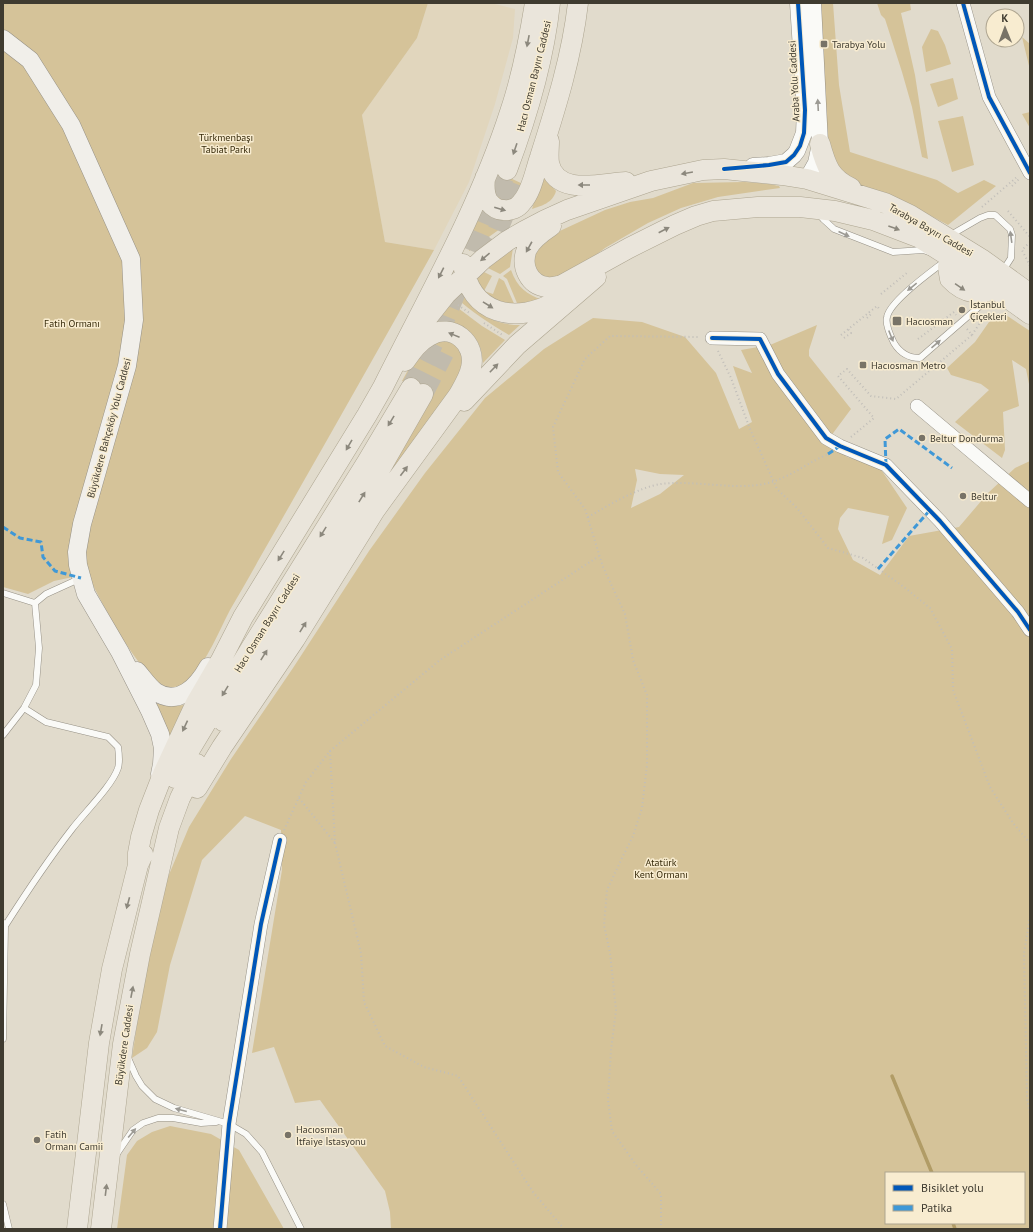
<svg xmlns="http://www.w3.org/2000/svg" width="1033" height="1232" font-family="'PT Sans',sans-serif">
	<style>
		.built { fill: #e1d6bd }
		.green { fill: #d5c399; fill-rule: evenodd }
		.lines { fill: none; stroke-linecap: round; stroke-linejoin: round }
		.stream { stroke: #b19c66; stroke-width: 3.5 }
		.primary-tunnel { stroke: #c1bbad; stroke-width: 20; stroke-dasharray: 20 10; stroke-linecap: butt }
		.service-casing { stroke: #969186; stroke-width: 7 }
		.minor-casing { stroke: #969186; stroke-width: 14 }
		.tertiary-casing { stroke: #969186; stroke-width: 17 }
		.secondary-casing { stroke: #969186; stroke-width: 19 }
		.primary-casing { stroke: #ada590; stroke-width: 21 }
		.path { stroke: #c1beb9; stroke-width: 2; stroke-dasharray: 1 3; stroke-linecap: butt }
		.service { stroke: #fafaf7; stroke-width: 6 }
		.minor { stroke: #fafaf7; stroke-width: 13 }
		.tertiary { stroke: #fafaf7; stroke-width: 16 }
		.secondary { stroke: #f1efea; stroke-width: 18 }
		.primary { stroke: #eae5db; stroke-width: 20 }
		.path-bridge { stroke: #c1beb9; stroke-width: 2; stroke-dasharray: 1 3; stroke-linecap: butt }
		.quiet { stroke: #3f98d7; stroke-width: 3; stroke-dasharray: 6 3; stroke-linecap: butt }
		.cycleway-casing { stroke: #f8ecd0; stroke-width: 6 }
		.cycleway { stroke: #0057b8; stroke-width: 4 }
		.oneway { fill: #8c887d }
		.oneway2 { fill: #9c9a94 }
		.poi-dot { fill: #787367; stroke: #f8ecd0; stroke-width: 1.5 }
		.labels { text-anchor: middle; dominant-baseline: central; stroke-width: 3; stroke-linejoin: round; paint-order: stroke }
		.poi-label { font-size: 10px; fill: #3f3b30; stroke: #f8ecd0; text-anchor: start }
		.street-label { font-size: 10px; fill: #3f3b30; stroke: #f8ecd0 }
		.park-label { font-size: 10px; fill: #362a0a; stroke: #f8ecd0 }
	</style>
	<rect width="100%" height="100%" fill="#e1dbcc"/>
	<path class="built" d="M428,3H491L515,9L513,38L495,104L469,182L434,250L385,242L362,115L417,38Z"/>
	<path class="green" d="M3,3H428L417,38L362,115L385,242L434,250C376,354 317,458 258,561C249,578 239,594 230,610C218,633 208,659 190,679C185,684 177,688 169,687C142,684 100,598 87,574L54,581L28,594L3,587Z
		M816,3H833L839,85L850,152L937,180L958,193L984,180L996,186L948,225L907,203L830,179Z
		M877,3H910L911,10L901,13L915,75L928,159L922,157L912,107L902,72L885,19L881,15Z
		M931,29L938,31L945,45L951,64L926,72L922,47Z
		M1022,37L1030,44V70Z
		M953,78L958,99L938,107L930,84Z
		M1030,112V128L1022,114Z
		M963,116L974,165L952,172L938,121Z
		M495,171L523,184L519,192L506,204L492,195Z
		M542,175L556,191C553,203 541,206 532,209Z
		M745,182L769,184L779,186L780,188L718,197L681,208L648,223L605,248L571,274L553,282L534,274L532,254L549,236L605,210L630,202L653,198L693,183Z
		M480,214L497,223L507,224L469,251C468,237 475,226 480,214Z
		M513,248L510,267L500,274L488,268Z
		M511,270C517,287 527,295 543,300L519,308L507,279L503,276Z
		M484,272L492,276L484,291L493,294L499,278L504,281L516,308L488,299L475,278Z
		M460,292C476,313 493,325 520,325L509,335C490,324 472,312 455,297Z
		M450,302L482,326L505,340L483,363C482,357 482,352 480,347C473,328 453,319 434,321Z
		M1006,315L1030,331V389L1026,369L1012,360L1019,406L1003,412L1005,450L1002,458L955,422L989,390L981,384L951,375L947,368L975,342L989,322Z
		M593,318L642,322L685,337L716,373L739,429L752,422L733,366L752,373L741,350L770,345L817,325L809,350V356L851,409L828,440L847,457L878,465L907,508L892,540L882,544L889,516L848,508L840,518L838,529L853,560L880,575L909,536L959,527L988,493L1015,468L1030,461V1229H391L390,1212L385,1191L320,1100L295,1103L274,1047L252,1053L282,870L281,830L245,816L202,860L170,965L157,1032L147,1048L132,1058L147,957L168,877L189,827L231,759L293,668L369,551L425,473L485,398L544,349ZM635,469L660,474L684,475L660,494L631,508L637,480ZM886,1173H1024V1223H886Z
		M445,341L455,344L464,357L458,383L376,494L431,396L402,381L413,361L436,342Z
		M155,703L167,706L187,705L170,739L163,718Z
		M170,1126L211,1134L239,1150L284,1229H117L127,1155L137,1141L152,1132Z"/>
	<g class="lines">
		<path class="stream" d="M892,1076L932,1173
			M953,1223L955,1229"/>
		<path class="primary-tunnel" d="M486,258L520,177
			M411,388L441,328L507,170
			M423,394L444,353"/>
		<defs>
			<path id="service" d="M819,214L823,219L834,229L893,252L923,250L929,252
				M949,236L980,218L988,215H995L1010,229L1012,235L1011,258L1002,272
				M945,261C931,272 890,301 887,317C885,324 891,337 894,343C900,353 908,358 920,358L981,305L987,296
				M3,593L35,603
				M3,735L24,708L36,685L39,648L35,603L46,594L79,579
				M3,925L5,926C26,893 48,860 72,829C84,813 112,786 118,768C120,761 119,754 118,747L108,737L46,722L24,708
				M3,1039L5,926L3,923
				M128,1058L136,1076L142,1086L155,1099L174,1108L229,1124L246,1134L262,1152L301,1229
				M116,1155L133,1130L143,1123L158,1118H173L201,1123L216,1122
				M3,1204L9,1229"/>
			<path id="minor" d="M963,3L989,97L1030,173
				M712,338L760,339L778,374L826,438L840,446L886,465L940,521L1018,612L1030,630
				M917,406L1030,501
				M220,1229L229,1124L261,924L280,840"/>
			<path id="tertiary" d="M753,166L769,165L786,162L794,155L797,151L804,133L805,110L798,3
				M807,179L816,163L820,144L813,3"/>
			<path id="secondary" d="M3,39L30,60L71,125L131,259L134,320L127,366L82,524L77,552L78,565L86,594L120,652L150,711L160,734L163,748L162,764L160,774
				M137,671C143,678 149,687 156,692C179,707 198,685 208,667"/>
			<path id="primary" d="M549,141C549,148 548,156 549,163C556,197 602,183 626,182
				M820,144C826,166 830,178 851,188
				M507,170C527,117 544,60 550,3
				M485,178C484,187 484,194 488,201C492,206 497,210 503,210C511,211 518,208 522,202C532,191 535,171 540,157C556,107 572,56 578,3
				M551,226C542,232 532,239 527,249C520,266 529,285 547,287C552,288 557,286 562,285L629,248L675,225L696,216L713,211L758,207H800L835,211L873,220L920,238L950,257L1030,314
				M950,257L948,267L950,279C962,292 985,301 997,282
				M463,264C470,315 516,325 557,301
				M427,318L446,294L483,259L507,241L524,231L545,220L567,210L651,181L703,170L724,169L782,175L807,179L885,203L910,215L983,260L1030,294
				M464,401L517,345L596,277
				M223,721L379,471L423,394
				M175,778L183,761L251,648L367,462L411,388
				M197,788L222,747L295,639L375,510L458,396C463,387 469,378 471,368C477,343 452,322 429,336C418,342 412,351 405,361
				M138,865V853L141,837L149,810L163,774L196,703L221,660L243,617L367,415L383,387C428,297 479,208 510,112C522,77 529,40 535,3
				M77,1229L99,1043L112,969L138,865L143,854
				M101,1229L123,1044L140,954L169,828L180,798L197,764"/>
		</defs>
		<use href="#service" class="service-casing"/>
		<use href="#minor" class="minor-casing"/>
		<use href="#tertiary" class="tertiary-casing"/>
		<use href="#secondary" class="secondary-casing"/>
		<use href="#primary" class="primary-casing"/>
		<path class="path" d="M1012,186L1019,179
			M982,207L1018,176
			M1008,211L1030,237
			M1030,242L1022,250L1030,266
			M881,294L908,272
			M458,305L471,314
			M867,318L871,314L869,312
			M484,323L504,336
			M967,329L972,335L985,315
			M841,335L877,306L880,310
			M844,338L851,333L848,329
			M918,339L954,312L956,315
			M718,351L731,378L750,429L777,489L797,508L828,548L863,558L904,587L930,608L952,649L953,690L990,787L1013,823L1030,843
			M851,437L874,418L838,376L847,369L871,396L896,399L972,335
			M330,751L335,843L361,953L364,1002L385,1046L424,1067L458,1076L533,1192L564,1229
			M299,798L335,843
			M284,830L306,782L330,751L440,660L599,556
			M1030,916L1024,953L1027,1098L1030,1114
			M661,1229V1194L636,1165L612,1131L608,1100L611,1050L616,1010L610,953L604,925L607,890L622,858L633,836L642,808L647,765V695L633,660L625,614L603,567L585,509L558,472L553,427L585,359L610,336L700,337"/>
		<use href="#service" class="service"/>
		<use href="#minor" class="minor"/>
		<use href="#tertiary" class="tertiary"/>
		<use href="#secondary" class="secondary"/>
		<use href="#primary" class="primary"/>
		<path class="path-bridge" d="M588,517C607,506 639,487 661,484C692,480 727,489 758,485C784,482 805,464 828,454"/>
		<path class="quiet" d="M828,454L840,446
			M886,465L885,439L899,429L952,468
			M3,527L20,538L41,542L43,557L55,571L81,578
			M878,569L930,510"/>
		<defs>
			<path id="cycleway" d="M963,3L989,97L1030,173
				M724,169L769,165L786,162L794,155L800,146L804,133L805,110L798,3
				M712,338L760,339L778,374L826,438L840,446L886,465L940,521L1018,612L1030,630
				M220,1229L229,1124L261,924L280,840"/>
		</defs>
		<use href="#cycleway" class="cycleway-casing"/>
		<use href="#cycleway" class="cycleway"/>
	</g>
	<defs><path id="oneway-solid" d="M-6-.8H1V-3.2L6.5 0L1 3.2V.8H-6Z"/></defs>
	<g class="oneway">
		<use href="#oneway-solid" transform="translate(528 41) rotate(101)"/>
		<use href="#oneway-solid" transform="translate(515 149) rotate(109)"/>
		<use href="#oneway-solid" transform="translate(687 173) rotate(170)"/>
		<use href="#oneway-solid" transform="translate(584 185) rotate(180)"/>
		<use href="#oneway-solid" transform="translate(500 209) rotate(16)"/>
		<use href="#oneway-solid" transform="translate(894 228) rotate(20)"/>
		<use href="#oneway-solid" transform="translate(664 230) rotate(-27)"/>
		<use href="#oneway-solid" transform="translate(529 247) rotate(119)"/>
		<use href="#oneway-solid" transform="translate(485 257) rotate(140)"/>
		<use href="#oneway-solid" transform="translate(441 273) rotate(117)"/>
		<use href="#oneway-solid" transform="translate(960 287) rotate(34)"/>
		<use href="#oneway-solid" transform="translate(488 305) rotate(32)"/>
		<use href="#oneway-solid" transform="translate(454 335) rotate(-158)"/>
		<use href="#oneway-solid" transform="translate(494 368) rotate(-46)"/>
		<use href="#oneway-solid" transform="translate(391 421) rotate(121)"/>
		<use href="#oneway-solid" transform="translate(349 445) rotate(120)"/>
		<use href="#oneway-solid" transform="translate(404 471) rotate(-53)"/>
		<use href="#oneway-solid" transform="translate(362 497) rotate(-58)"/>
		<use href="#oneway-solid" transform="translate(323 532) rotate(122)"/>
		<use href="#oneway-solid" transform="translate(281 556) rotate(122)"/>
		<use href="#oneway-solid" transform="translate(303 627) rotate(-58)"/>
		<use href="#oneway-solid" transform="translate(264 655) rotate(-58)"/>
		<use href="#oneway-solid" transform="translate(225 691) rotate(121)"/>
		<use href="#oneway-solid" transform="translate(185 726) rotate(115)"/>
		<use href="#oneway-solid" transform="translate(128 903) rotate(105)"/>
		<use href="#oneway-solid" transform="translate(132 992) rotate(-79)"/>
		<use href="#oneway-solid" transform="translate(101 1030) rotate(100)"/>
		<use href="#oneway-solid" transform="translate(106 1190) rotate(-83)"/>
	</g>
	<g class="oneway2">
		<use href="#oneway-solid" transform="translate(818 105) rotate(-93)"/>
		<use href="#oneway-solid" transform="translate(844 234) rotate(24)"/>
		<use href="#oneway-solid" transform="translate(1011 237) rotate(-98)"/>
		<use href="#oneway-solid" transform="translate(912 287) rotate(141)"/>
		<use href="#oneway-solid" transform="translate(891 336) rotate(68)"/>
		<use href="#oneway-solid" transform="translate(936 344) rotate(-41)"/>
		<use href="#oneway-solid" transform="translate(181 1110) rotate(-165)"/>
		<use href="#oneway-solid" transform="translate(132 1133) rotate(-50)"/>
	</g>
	<g class="poi-dot">
		<rect x="820" y="40" width="8" height="8" rx="2"/>
		<circle cx="962" cy="310" r="4"/>
		<rect x="892" y="316" width="10" height="10" rx="2"/>
		<rect x="859" y="361" width="8" height="8" rx="2"/>
		<circle cx="922" cy="438" r="4"/>
		<circle cx="963" cy="496" r="4"/>
		<circle cx="288" cy="1135" r="4"/>
		<circle cx="37" cy="1140" r="4"/>
	</g>
	<g class="labels">
		<g class="poi-label">
			<text x="832" y="44">Tarabya Yolu</text>
			<text x="970" y="304">İstanbul<tspan x="970" dy="12">Çiçekleri</tspan></text>
			<text x="906" y="321">Hacıosman</text>
			<text x="871" y="365">Hacıosman Metro</text>
			<text x="930" y="438">Beltur Dondurma</text>
			<text x="971" y="496">Beltur</text>
			<text x="296" y="1129">Hacıosman<tspan x="296" dy="12">İtfaiye İstasyonu</tspan></text>
			<text x="45" y="1134">Fatih<tspan x="45" dy="12">Ormanı Camii</tspan></text>
		</g>
		<g class="street-label">
			<text transform="translate(534 76) rotate(-76)">Hacı Osman Bayırı Caddesi</text>
			<text transform="translate(794 81) rotate(-93)">Araba Yolu Caddesi</text>
			<text transform="translate(931 230) rotate(30)">Tarabya Bayırı Caddesi</text>
			<text transform="translate(109 428) rotate(-75)">Büyükdere Bahçeköy Yolu Caddesi</text>
			<text transform="translate(267 623) rotate(-58)">Hacı Osman Bayırı Caddesi</text>
			<text transform="translate(124 1045) rotate(-82)">Büyükdere Caddesi</text>
		</g>
		<g class="park-label">
			<text x="226" y="137">Türkmenbaşı<tspan x="226" dy="12">Tabiat Parkı</tspan></text>
			<text x="72" y="323">Fatih Ormanı</text>
			<text x="661" y="862">Atatürk<tspan x="661" dy="12">Kent Ormanı</tspan></text>
		</g>
	</g>
	<rect width="1033" height="1232" fill="none" stroke="#3f3b30" stroke-width="8"/>
	<rect x="885" y="1172" width="140" height="52" fill="#f8ecd0" stroke="#aea590"/>
	<rect x="893" y="1185" width="20" height="6" fill="#0057b8" stroke="#aea590"/>
	<text x="921" y="1192" font-size="12" fill="#3f3b30">Bisiklet yolu</text>
	<rect x="893" y="1205" width="20" height="6" fill="#3f98d7" stroke="#aea590"/>
	<text x="921" y="1212" font-size="12" fill="#3f3b30">Patika</text>
	<g transform="translate(1005 28) rotate(359)"><circle r="19" fill="#f8ecd0" stroke="#aea590"/>
	<path d="M0-3L7 15L0 10L-7 15Z" fill="#787367"/>
	<text y="-6" font-size="11" font-weight="bold" text-anchor="middle" fill="#3f3b30">K</text>
	</g>
</svg>
